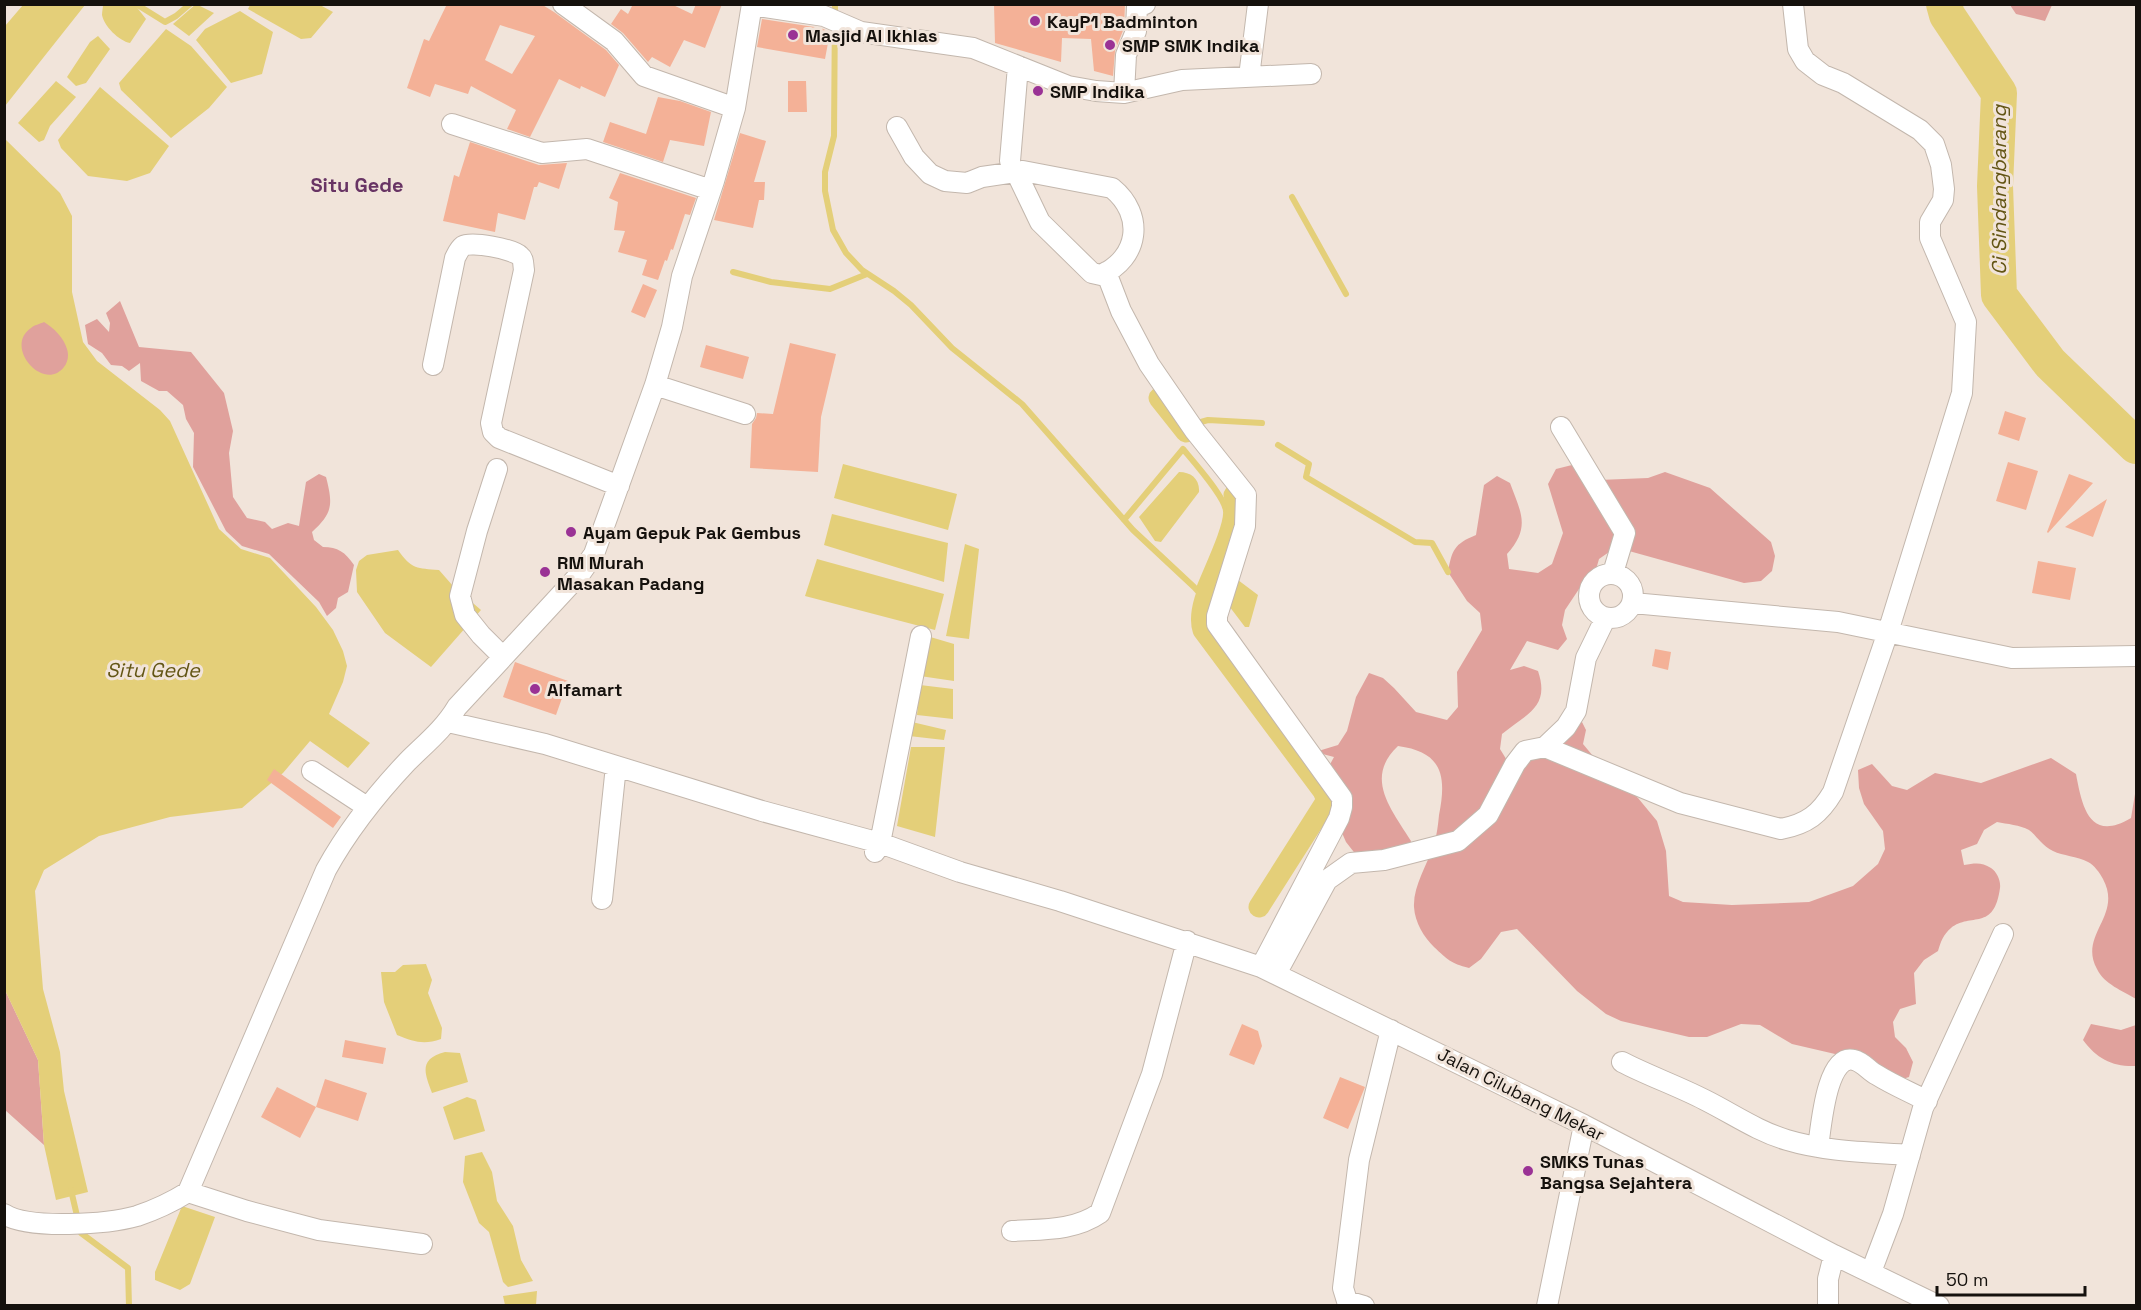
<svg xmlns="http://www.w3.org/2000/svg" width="2141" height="1310" font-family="'Space Grotesk',sans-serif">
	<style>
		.green { fill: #e0a19c }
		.water { fill: #e4cf79; fill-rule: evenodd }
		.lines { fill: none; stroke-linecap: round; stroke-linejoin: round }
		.stream { stroke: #e4cf79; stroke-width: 6 }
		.canal { stroke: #e4cf79; stroke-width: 21 }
		.river { stroke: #e4cf79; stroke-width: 36 }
		.building { fill: #f4b197; fill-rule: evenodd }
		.minor-casing { stroke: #c3b7ad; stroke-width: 22 }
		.minor { stroke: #fff; stroke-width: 20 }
		.poi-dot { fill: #9a3295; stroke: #f1e4da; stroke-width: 2 }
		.labels { text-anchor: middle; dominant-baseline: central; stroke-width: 6; stroke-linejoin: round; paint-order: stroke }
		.poi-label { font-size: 18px; font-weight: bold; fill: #15110d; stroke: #f1e4da; text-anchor: start }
		.street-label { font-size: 18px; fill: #15110d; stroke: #f1e4da }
		.neighbourhood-label { font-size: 20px; font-weight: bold; fill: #683464; stroke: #f1e4da }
		.water-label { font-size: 20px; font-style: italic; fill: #635514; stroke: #f1e4da }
	</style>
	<rect width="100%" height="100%" fill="#f1e4da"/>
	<path class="green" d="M2010,5H2052L2045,21L2016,14Z
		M37,291L75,359L65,372L31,382L4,306Z
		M120,301L139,347L191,352L224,393L233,431L229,453L233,497L247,518L265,522L272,529L288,523L299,526L306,482L319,474L326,477C333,504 333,513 312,532L314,540L323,547C338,547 345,552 354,565L348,592L338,598L336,608L327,616L319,602L269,554L242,546L226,531L193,467L194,433L186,419L183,405L167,391H159L141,381L140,363L129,371L122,366L111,365L102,353L88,344L85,325L97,319L109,332L110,323L106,313Z
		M1572,465L1599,480L1648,478L1665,472L1710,488L1771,542L1775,556L1772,571L1761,581L1744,583L1629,551L1612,550L1599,559L1595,573L1583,583L1565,610L1562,625L1567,639L1558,650L1527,641L1510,670L1524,666L1538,671C1550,707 1528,713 1502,734L1500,749L1508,762L1579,716L1586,730L1583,744L1603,768L1638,798L1657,821L1666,851L1669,896L1683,902L1732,905L1809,902L1853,886L1878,864L1885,849L1883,831L1864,804L1859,788L1858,770L1872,764L1892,786L1907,790L1935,773L1981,783L2051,758L2076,774C2082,806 2089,843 2131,818L2136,788V999C2123,991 2104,984 2097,969C2078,935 2123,916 2103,879C2100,873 2094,865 2088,862C2077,856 2063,856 2053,851C2041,845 2036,835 2029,830C2020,825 2007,824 1997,822L1984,830L1977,844L1961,850L1964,865C1975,863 1982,862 1991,868C1997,872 2001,881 2000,888C1994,932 1971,912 1951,928C1943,935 1941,941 1938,951L1924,960L1914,973L1916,1004L1900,1009L1893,1022L1895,1037L1906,1048L1913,1062L1909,1077L1893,1082L1848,1057L1792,1044L1760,1025L1741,1024L1707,1037H1689L1621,1021L1606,1014L1577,991L1517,929L1501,932L1481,959L1469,968C1450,963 1448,960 1434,947C1424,937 1415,923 1414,907C1413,886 1427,866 1433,846C1437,836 1438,825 1439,815C1447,775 1442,752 1398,746C1364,778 1391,809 1411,841L1407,855L1357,856L1346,842L1339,826L1322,809L1327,800L1321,781L1334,757L1315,752L1338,745L1347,731L1356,697L1369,673L1383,678L1394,688L1416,712L1447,720L1458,707L1457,672L1482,630L1480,613L1467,601L1448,572C1452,550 1454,544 1476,535L1484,485L1497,476L1510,483C1521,513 1531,527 1507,554L1509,569L1538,573L1552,564L1563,533L1548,484L1556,469Z
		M4,988L38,1060L44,1145L5,1110Z
		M2091,1024L2121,1030L2136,1025V1066C2113,1067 2097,1059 2083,1040Z"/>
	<path class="water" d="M196,4L214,13L189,36L173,24Z
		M23,5H85L5,106V26Z
		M103,5H135L146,19L130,43C119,41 104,26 102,15C102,11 103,8 103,5Z
		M320,5L333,12L311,38L301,39L248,9L250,5Z
		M240,11L273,32L262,74L231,83L196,40L205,29Z
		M166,29L191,46L227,87L209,108L171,138L121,90L119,83Z
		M98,36L110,49L86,83L76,86L67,77L90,42Z
		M56,81L76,97L50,126L44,140L39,142L18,123Z
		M100,87L169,146L150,173L127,181L88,176L61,148L58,140Z
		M4,138L60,193L72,216V292L83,342L97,361L160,410L170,421L219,529L241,549L270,558L316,607L333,630L343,651L347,666L343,682L329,714L370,743L348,768L310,741L283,773L242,808L170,817L99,836L44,870L35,891L43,989L60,1052L64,1091L88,1192L56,1200L44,1145L38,1060L4,988ZM44,322C54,328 64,338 67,349C69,355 68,362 64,367C44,393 3,347 31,328C34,325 40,324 44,322Z
		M843,464L957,494L948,530L834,498Z
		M1179,472C1191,472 1200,479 1199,492L1161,542L1155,541L1139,517Z
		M832,514L948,543L944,582L824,545Z
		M965,544L979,549L969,639L946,636Z
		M398,550C412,570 417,568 439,570L453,586L481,610L431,667L385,633L357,592L356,570L359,561L367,555Z
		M817,559L944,594L935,630L805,596Z
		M1234,577L1258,595L1249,627H1245L1223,598Z
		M927,636L954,644V681L920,676Z
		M920,685L953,689V719L917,715Z
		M912,722L946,730L944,740L909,736Z
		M911,747H945L935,837L897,826Z
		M426,964L432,980L428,993L442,1028L441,1039C424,1045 414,1042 397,1035L384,1002L381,972H395L403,965Z
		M445,1052L460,1053L468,1082L432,1093C424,1072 419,1059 445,1052Z
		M467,1097L476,1100L485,1131L454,1140L443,1107Z
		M482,1152L492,1172L497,1201L513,1226L521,1260L533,1281L508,1287L503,1282L489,1232L479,1223L463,1182L465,1156Z
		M182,1206L215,1217L190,1284L180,1290L155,1280V1272Z
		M537,1291L536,1305H505L503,1296Z"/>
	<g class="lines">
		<path class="stream" d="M136,4L165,22L176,16L190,4
			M835,4L834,136L825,172V191L833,230L846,253L862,270L894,291L911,305L952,348L1022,404L1133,530L1194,587L1215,610
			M1292,197L1346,294
			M733,272L771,282L830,289L867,274
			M1199,429L1201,422L1208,420L1262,423
			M1278,445L1309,464L1306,477L1415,542L1432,543L1448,572
			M1124,520L1183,449C1193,461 1225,497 1226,511C1228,526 1204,574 1198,591
			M71,1190L81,1233L128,1268L129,1306"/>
		<path class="canal" d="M1159,398L1186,432
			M1234,495C1252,528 1191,594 1203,630L1323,791L1327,800L1259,907"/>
		<path class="river" d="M1944,4L1947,15L1999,93L1995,186L1999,295L2050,363L2136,446"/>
	</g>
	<path class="building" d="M447,4H541L554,12L606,50L619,65L605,97L581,86L580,89L559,79L530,137L507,129L516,110L471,86L468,94L435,84L430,97L407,88L424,39L429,41ZM500,25L535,36L512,74L485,60Z
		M633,4H671L692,14L696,4H722L705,48L684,40L670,67L652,57L648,62L623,33L611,24L621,9L628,14Z
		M994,4H1125L1124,28L1115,51L1113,76L1094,71L1091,39L1062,38L1061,62L995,43Z
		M762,19L821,28L830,32L825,59L757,47Z
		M788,81H806L807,112H788Z
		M658,97L680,101L711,112L704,146L670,140L663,162L603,142L610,122L646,134Z
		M740,133L766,141L754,182H765L764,200H759L753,228L714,220Z
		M470,142L539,165L567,163L559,189L539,182L537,187H534L525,220L498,213L495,232L443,221L454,175L459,177Z
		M620,173L696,198L690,215L685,214L673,250L671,249L667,261L665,260L658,280L642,275L647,260L618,252L625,231L614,230L618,202L609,198Z
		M643,284L657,290L645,318L631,312Z
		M790,343L836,354L821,417L818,472L750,468L752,424L756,418L757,413L773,414Z
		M706,345L749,357L743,379L700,367Z
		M2005,411L2026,418L2019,441L1998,434Z
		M2008,462L2038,471L2026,510L1996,501Z
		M2069,474L2093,483L2048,533L2047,532Z
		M2107,499L2093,537L2065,527Z
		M2038,561L2076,568L2070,600L2032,593Z
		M1655,649L1671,652L1668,670L1652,666Z
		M515,662L568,681L556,715L503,697Z
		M274,769L341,817L333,828L267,780Z
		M1242,1024L1258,1031L1262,1046L1254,1065L1229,1055Z
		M345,1040L386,1048L383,1064L342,1057Z
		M1340,1077L1365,1087L1348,1129L1323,1118Z
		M325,1079L367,1093L358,1121L316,1107Z
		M277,1087L316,1107L300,1138L261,1117Z"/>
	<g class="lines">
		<defs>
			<path id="minor" d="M563,4L614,41L644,76L735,108
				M752,5L824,16L861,32L973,48L1068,86L1096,91L1124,93L1182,80L1311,74
				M1249,77L1258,4
				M1124,93L1126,55L1136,31L1137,6L1145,4
				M452,124L542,153L587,149L711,190
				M897,127L914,157L930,174L945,181L967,183L982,177L1023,171L1112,188C1145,215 1139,258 1101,275L1092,273L1040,222L1016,172
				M1010,161L1018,66
				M1106,272L1121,311L1149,364L1195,431L1246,495L1245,526L1217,616V624L1342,798V807L1339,818L1261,967
				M433,365L455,258C457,254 459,249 463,246C471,241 513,249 520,256C524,259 523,265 524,270L491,423L493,432L499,438L619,486
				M655,385L745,414
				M1561,427L1625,533L1613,573
				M497,469L477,531L460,596L465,615L481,635L503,657
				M1589 596a22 22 0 1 1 44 0a22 22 0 1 1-44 0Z
				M1633,603L1838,622L2012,658L2136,656
				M448,722L545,744L762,811L880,843L960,872L1060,901L1261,967L1584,1125L1834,1255L1939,1306
				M1545,747L1680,803L1781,829C1807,824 1820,814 1833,792L1888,632L1962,393L1966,322L1930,238V222L1943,200L1944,189L1941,165L1934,144L1920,130L1843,83L1823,75L1805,61L1798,49L1793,4
				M312,771L367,807
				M875,852L880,843L921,636
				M602,899L616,766
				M1276,974L1327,880L1351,863L1384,860L1458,841L1488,815L1515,764L1525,751L1545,747L1566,727L1576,711L1586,658L1605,619
				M1622,1062C1649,1076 1678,1086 1705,1100C1733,1114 1757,1131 1787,1140C1827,1152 1868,1152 1910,1155
				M1818,1147C1821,1129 1826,1053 1854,1060C1863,1062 1869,1071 1877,1075C1893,1085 1910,1092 1927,1101
				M188,1192L247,1211L319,1230L422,1244
				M4,1214C29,1230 109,1224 137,1216C155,1210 172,1202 188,1192L326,870C348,830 375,796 407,762C425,744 444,729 457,707L580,574L594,554L655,385L672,327L682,276L714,181L735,108L752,4
				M1012,1231C1043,1229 1074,1231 1100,1213L1152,1074L1187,941
				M1871,1272L1893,1214L1923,1108L2003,934
				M1364,1306L1347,1301L1343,1288L1359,1160L1391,1030
				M1547,1306L1584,1125
				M1828,1306V1279L1834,1255"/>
		</defs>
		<use href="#minor" class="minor-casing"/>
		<use href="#minor" class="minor"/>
	</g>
	<g class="poi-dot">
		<circle cx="1035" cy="21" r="6"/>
		<circle cx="793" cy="35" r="6"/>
		<circle cx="1110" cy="45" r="6"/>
		<circle cx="1038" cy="91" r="6"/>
		<circle cx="571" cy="532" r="6"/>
		<circle cx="545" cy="572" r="6"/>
		<circle cx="535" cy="689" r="6"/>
		<circle cx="1528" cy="1171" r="6"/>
	</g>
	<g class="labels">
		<g class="poi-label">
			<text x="1047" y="21">KayP1 Badminton</text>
			<text x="805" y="35">Masjid Al Ikhlas</text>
			<text x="1122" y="45">SMP SMK Indika</text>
			<text x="1050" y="91">SMP Indika</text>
			<text x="583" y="532">Ayam Gepuk Pak Gembus</text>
			<text x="557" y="562">RM Murah<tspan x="557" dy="21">Masakan Padang</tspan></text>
			<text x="547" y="689">Alfamart</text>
			<text x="1540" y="1161">SMKS Tunas<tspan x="1540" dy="21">Bangsa Sejahtera</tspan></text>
		</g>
		<g class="street-label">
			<text transform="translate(1521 1094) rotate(27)">Jalan Cilubang Mekar</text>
		</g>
		<g class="neighbourhood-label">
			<text x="357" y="185">Situ Gede</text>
		</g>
		<g class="water-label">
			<text transform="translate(1999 190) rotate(-90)">Ci Sindangbarang</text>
			<text x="153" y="670">Situ Gede</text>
		</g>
	</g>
	<rect width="2141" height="1310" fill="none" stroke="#15110d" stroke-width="12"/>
	<path d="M1937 1286v9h148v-9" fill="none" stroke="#15110d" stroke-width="3"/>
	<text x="1946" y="1286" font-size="18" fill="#15110d" stroke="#f1e4da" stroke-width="4.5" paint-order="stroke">50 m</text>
</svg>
